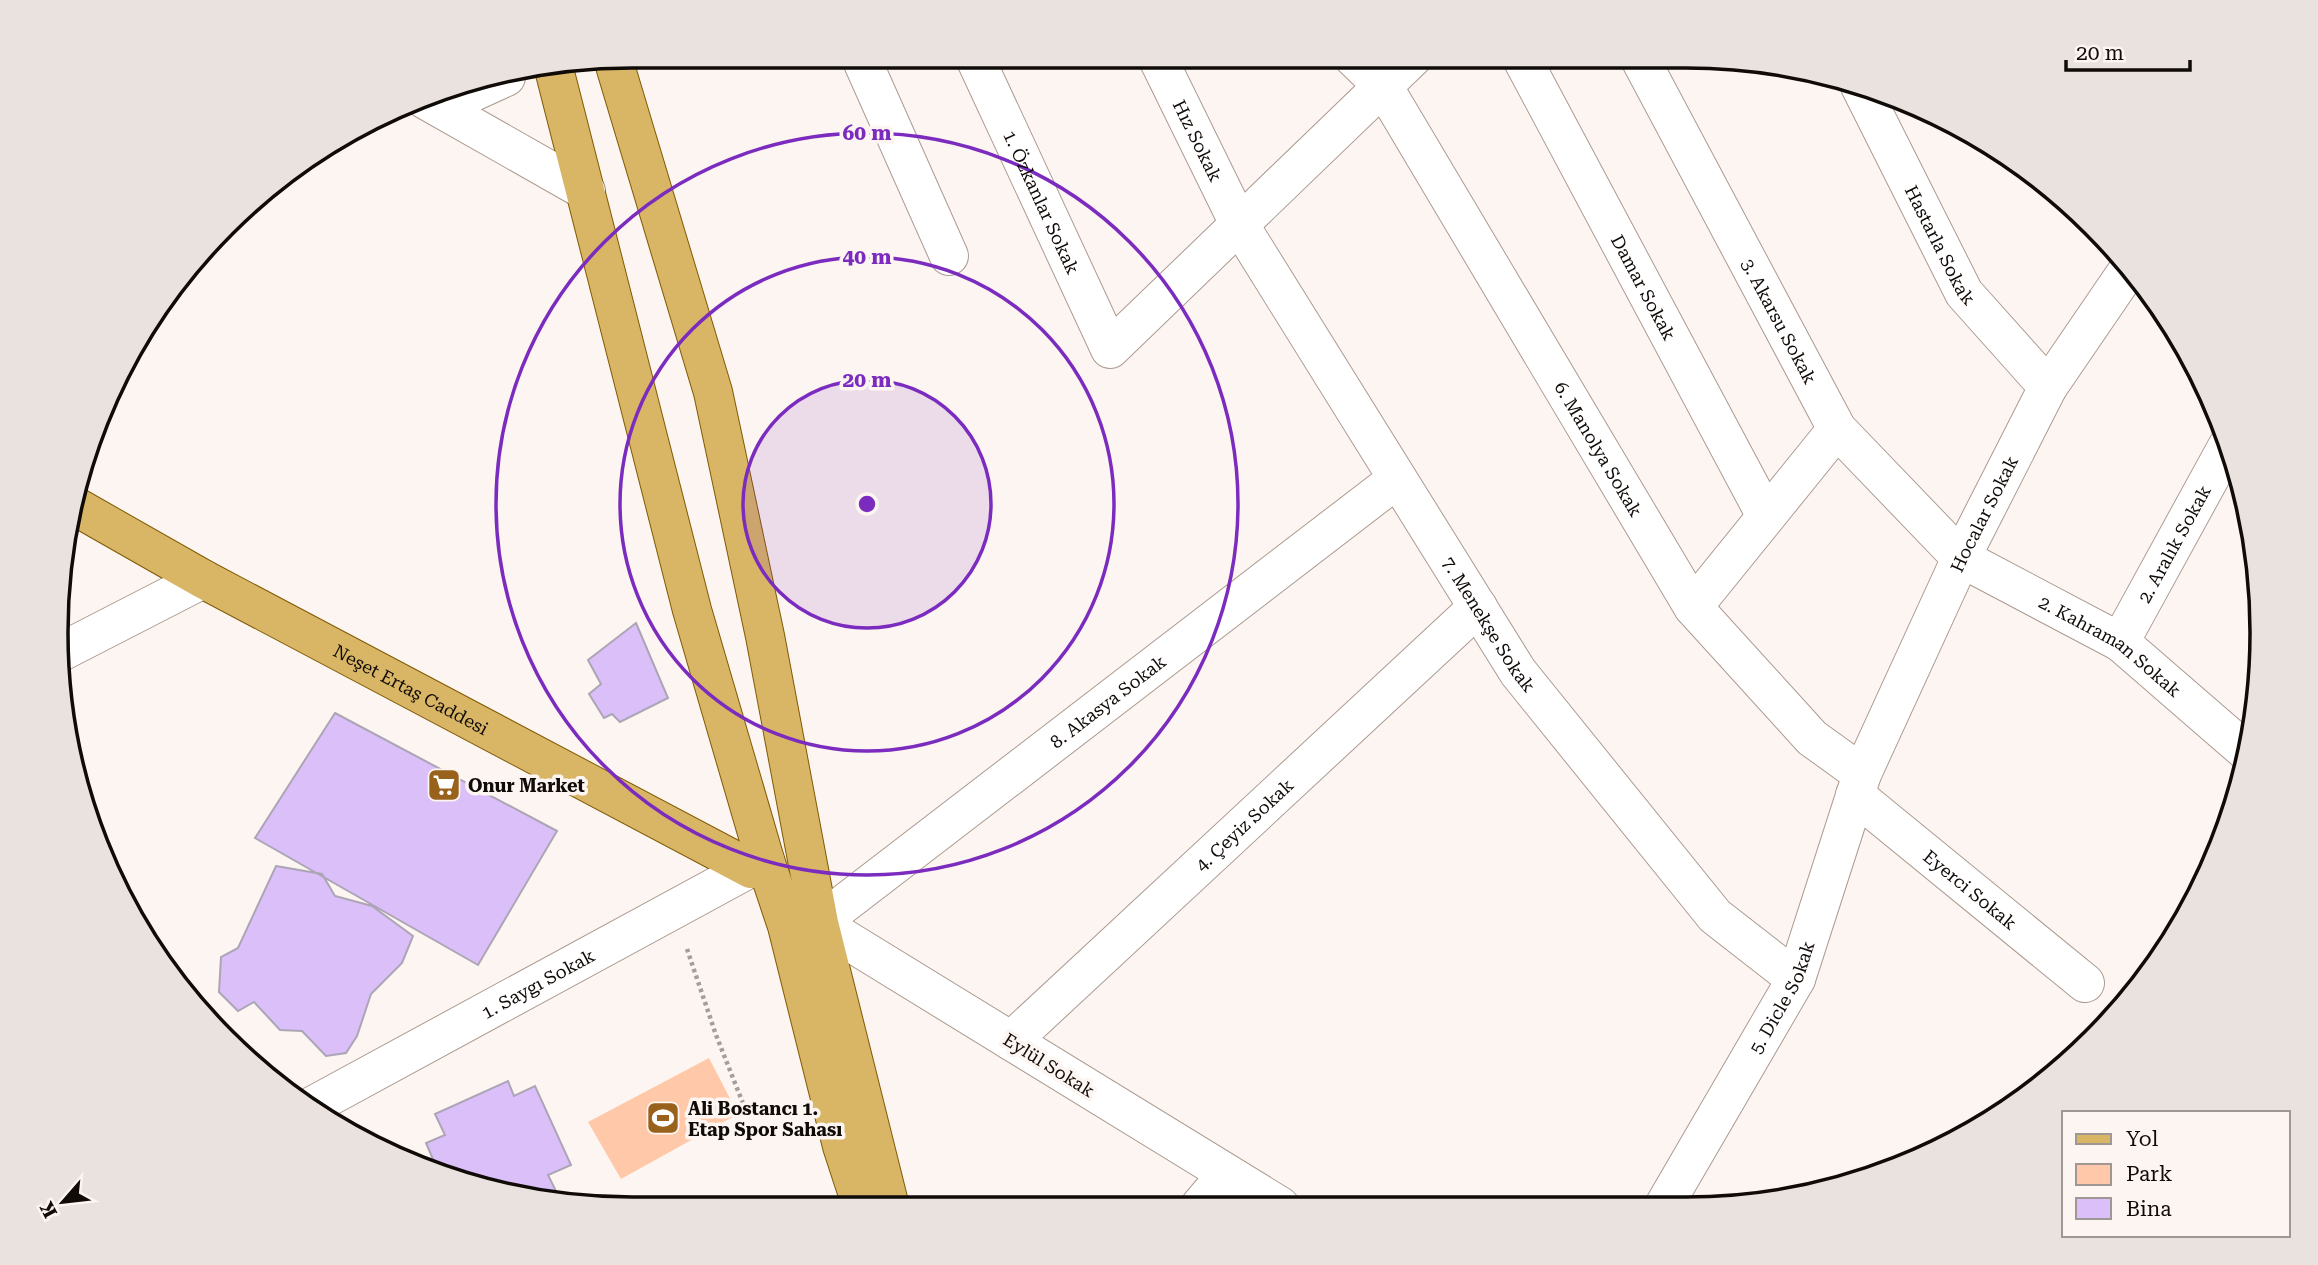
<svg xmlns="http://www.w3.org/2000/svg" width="2318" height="1265" font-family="'Roboto Serif',serif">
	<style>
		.green { fill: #ffc8a8 }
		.building { fill: #dabff8; stroke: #aca5b5; stroke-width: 2 }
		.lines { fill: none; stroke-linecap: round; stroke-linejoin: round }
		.minor-casing { stroke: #ac9b91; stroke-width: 40 }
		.major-casing { stroke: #815a03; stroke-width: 40 }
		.path { stroke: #a49d9a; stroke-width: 4.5; stroke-dasharray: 3.5 3.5; stroke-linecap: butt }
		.minor { stroke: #fff; stroke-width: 38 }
		.major { stroke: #d8b666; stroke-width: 38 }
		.ring { fill: none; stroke: #7b2cbf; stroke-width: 3.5 }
		.labels { text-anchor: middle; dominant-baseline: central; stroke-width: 7; stroke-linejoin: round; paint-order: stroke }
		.street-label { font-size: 18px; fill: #110b08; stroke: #fcf5f1 }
		.poi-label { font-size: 18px; font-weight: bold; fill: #110b08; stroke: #fcf5f1; text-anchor: start }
		.rim { fill: none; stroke: #110b08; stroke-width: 3.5 }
		.centre { fill: #7b2cbf; stroke: #fcf5f1; stroke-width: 3.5 }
		.ring-label { font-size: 21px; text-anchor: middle; font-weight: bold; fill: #7b2cbf; stroke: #fcf5f1; stroke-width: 7; stroke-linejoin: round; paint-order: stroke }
	</style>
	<rect width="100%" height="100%" fill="#fcf5f1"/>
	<path class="green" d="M709,1058L738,1114L621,1179L588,1122Z"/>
	<path class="building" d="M636,623L668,698L620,722L612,714L604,718L589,694L601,684L588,660Z
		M335,713L557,831L478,965L255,838Z
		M276,866L322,874L335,896L372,906L413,936L402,963L371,994L357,1036L346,1053L326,1056L302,1031L280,1030L254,1002L238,1011L219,992L221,957L238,948Z
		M508,1081L514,1096L535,1086L571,1165L548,1175L556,1191L540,1199L483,1189L438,1171L426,1143L445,1135L435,1114Z"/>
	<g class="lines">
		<defs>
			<g id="minor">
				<path d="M860,56L949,256"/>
				<path id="s1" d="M974,56L1110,349L1413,57"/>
				<path id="s2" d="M1157,57L1239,224L1518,672L1715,916L1796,979"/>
				<path id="s3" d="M1353,57L1383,86L1693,607L1812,738L1862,774"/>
				<path id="s4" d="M1521,57L1766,516"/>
				<path id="s5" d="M1639,57L1837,429L1961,558L2120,642L2247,752"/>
				<path id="s6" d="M1860,86L1964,293L2048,387"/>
				<path d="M424,99L586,191"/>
				<path d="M426,99L460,98L506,77"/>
				<path d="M1693,607L1837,429"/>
				<path id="s7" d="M2120,642L2228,445"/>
				<path d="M59,653L203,579"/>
				<path id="s8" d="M1855,795L2085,983"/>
				<path id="s9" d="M1011,1041L1478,607"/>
				<path id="s10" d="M312,1106L765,860"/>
				<path id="s11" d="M1665,1204L1796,979L1862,774L1961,558L2048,387L2130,267"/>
				<path d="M1200,1206L1227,1174"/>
				<path id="s12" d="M1280,1206L819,923L1397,479"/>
			</g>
			<g id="major">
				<path d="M613,59L713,392L765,636L819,923L890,1207"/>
				<path d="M554,69L692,610L765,860L787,926L842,1146L862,1207"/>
				<path id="s13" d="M73,505L203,579L751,869"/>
			</g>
		</defs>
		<use href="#minor" class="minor-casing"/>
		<use href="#major" class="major-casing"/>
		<path class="path" d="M687,949L716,1035L748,1116"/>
		<use href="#minor" class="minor"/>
		<use href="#major" class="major"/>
	</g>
	<circle cx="867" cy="504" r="124" fill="#7b2cbf" fill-opacity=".12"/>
	<g class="ring">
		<circle cx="867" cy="504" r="124"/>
		<circle cx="867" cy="504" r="247"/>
		<circle cx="867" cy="504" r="371"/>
	</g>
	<defs>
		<symbol id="supermarket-square" viewBox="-11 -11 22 22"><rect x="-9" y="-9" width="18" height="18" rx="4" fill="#99621c" stroke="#fcf5f1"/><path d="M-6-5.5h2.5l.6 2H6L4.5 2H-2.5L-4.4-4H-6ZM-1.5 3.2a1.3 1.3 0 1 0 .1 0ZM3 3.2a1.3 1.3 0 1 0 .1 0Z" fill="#fff"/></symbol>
		<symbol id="stadium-square" viewBox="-11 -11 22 22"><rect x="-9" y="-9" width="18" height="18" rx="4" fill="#99621c" stroke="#fcf5f1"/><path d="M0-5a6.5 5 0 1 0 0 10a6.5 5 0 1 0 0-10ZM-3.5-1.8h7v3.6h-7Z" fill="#fff"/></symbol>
	</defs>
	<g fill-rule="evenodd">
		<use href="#supermarket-square" x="425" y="766" width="38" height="38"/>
		<use href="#stadium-square" x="644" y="1099" width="38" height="38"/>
	</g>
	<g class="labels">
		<g class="street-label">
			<text stroke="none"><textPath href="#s2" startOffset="93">Hız Sokak</textPath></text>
			<text stroke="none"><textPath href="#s1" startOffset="161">1. Özkanlar Sokak</textPath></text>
			<text stroke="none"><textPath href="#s6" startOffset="178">Hastarla Sokak</textPath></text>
			<text stroke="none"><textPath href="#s4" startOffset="261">Damar Sokak</textPath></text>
			<text stroke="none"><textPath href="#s5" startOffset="299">3. Akarsu Sokak</textPath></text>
			<text stroke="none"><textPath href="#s3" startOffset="464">6. Manolya Sokak</textPath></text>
			<text stroke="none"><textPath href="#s11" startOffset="763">Hocalar Sokak</textPath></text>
			<text stroke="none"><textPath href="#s7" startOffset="112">2. Aralık Sokak</textPath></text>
			<text stroke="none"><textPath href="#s2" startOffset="658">7. Menekşe Sokak</textPath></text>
			<text stroke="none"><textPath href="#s5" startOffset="774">2. Kahraman Sokak</textPath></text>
			<text stroke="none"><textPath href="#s13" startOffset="385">Neşet Ertaş Caddesi</textPath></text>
			<text stroke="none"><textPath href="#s12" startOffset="905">8. Akasya Sokak</textPath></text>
			<text stroke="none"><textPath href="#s9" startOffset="318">4. Çeyiz Sokak</textPath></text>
			<text stroke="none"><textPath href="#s8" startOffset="149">Eyerci Sokak</textPath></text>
			<text stroke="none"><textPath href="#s10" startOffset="257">1. Saygı Sokak</textPath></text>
			<text stroke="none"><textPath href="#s11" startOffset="238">5. Dicle Sokak</textPath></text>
			<text transform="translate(1049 1065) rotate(32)">Eylül Sokak</text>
		</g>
		<g class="poi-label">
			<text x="468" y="785">Onur Market</text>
			<text x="688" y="1108">Ali Bostancı 1.<tspan x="688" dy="21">Etap Spor Sahası</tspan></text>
		</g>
	</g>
	<path d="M0 0H2318V1265H0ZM632 68H1686A564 564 0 0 1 2250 632V633A564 564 0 0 1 1686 1197H632A564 564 0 0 1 68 633V632A564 564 0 0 1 632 68Z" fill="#e9e2de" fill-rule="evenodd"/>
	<path class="rim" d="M632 68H1686A564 564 0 0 1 2250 632V633A564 564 0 0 1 1686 1197H632A564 564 0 0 1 68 633V632A564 564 0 0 1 632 68Z"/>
	<circle cx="867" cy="504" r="10" class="centre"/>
	<g class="ring-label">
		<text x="867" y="140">60 m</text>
		<text x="867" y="264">40 m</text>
		<text x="867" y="387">20 m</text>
	</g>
	<rect x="2062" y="1111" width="228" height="126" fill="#fcf5f1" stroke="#9e9794" stroke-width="2"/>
	<rect x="2076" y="1134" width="35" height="10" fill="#d8b666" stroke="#9e9794" stroke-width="2"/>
	<text x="2126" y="1146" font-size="21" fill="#110b08">Yol</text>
	<rect x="2076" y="1164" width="35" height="21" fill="#ffc8a8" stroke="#9e9794" stroke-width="2"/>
	<text x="2126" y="1181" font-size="21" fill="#110b08">Park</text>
	<rect x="2076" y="1198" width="35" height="21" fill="#dabff8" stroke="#9e9794" stroke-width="2"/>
	<text x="2126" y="1216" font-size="21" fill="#110b08">Bina</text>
	<g transform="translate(63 1202) rotate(242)" stroke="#fcf5f1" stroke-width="5" paint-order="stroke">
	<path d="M0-5L12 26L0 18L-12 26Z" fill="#110b08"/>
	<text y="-10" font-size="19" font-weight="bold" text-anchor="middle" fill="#110b08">K</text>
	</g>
	<path d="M2066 60v10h124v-10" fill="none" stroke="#110b08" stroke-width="3.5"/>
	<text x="2076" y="60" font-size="21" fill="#110b08" stroke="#fcf5f1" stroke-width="5" paint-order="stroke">20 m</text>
</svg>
